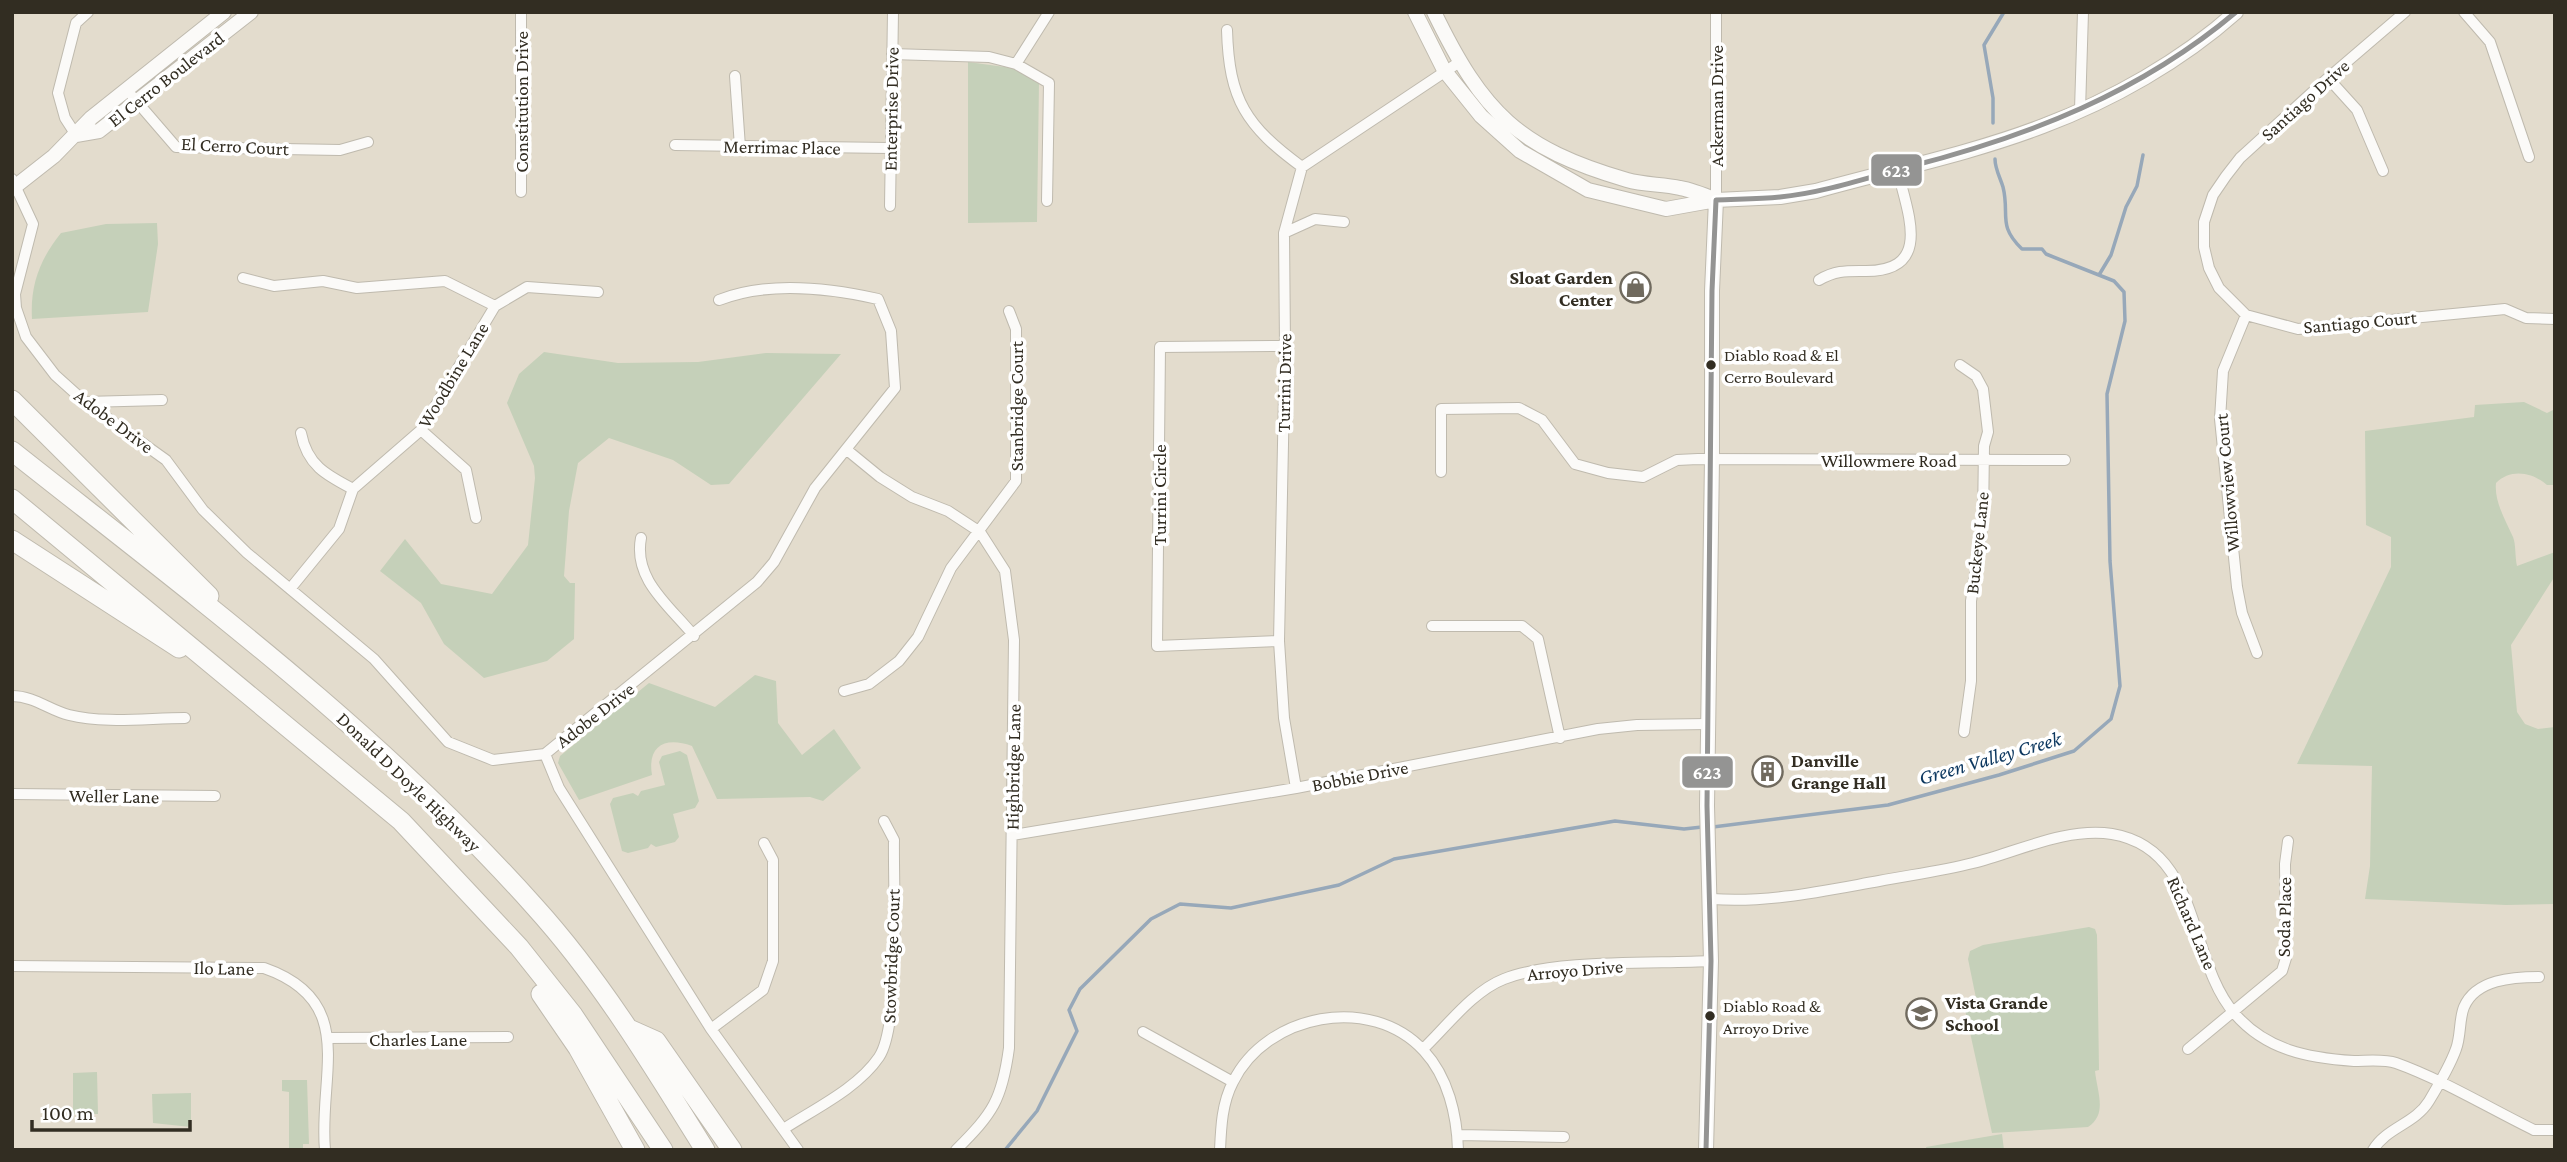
<svg xmlns="http://www.w3.org/2000/svg" width="2567" height="1162" font-family="'Crimson Pro',serif">
	<style>
		.green { fill: #c5d0b9 }
		.lines { fill: none; stroke-linecap: round; stroke-linejoin: round }
		.stream { stroke: #97a8b9; stroke-width: 3.5 }
		.street-casing { stroke: #bfbaae; stroke-width: 12 }
		.secondary-casing { stroke: #bfbaae; stroke-width: 16 }
		.highway-casing { stroke: #bfbaae; stroke-width: 21 }
		.street { stroke: #fbfaf8; stroke-width: 10 }
		.secondary { stroke: #fbfaf8; stroke-width: 14 }
		.highway { stroke: #fbfaf8; stroke-width: 19 }
		.bus-1-casing { stroke: #fff; stroke-width: 10 }
		.bus-1 { stroke: #949493; stroke-width: 5 }
		.bus-dot { fill: #322d22; stroke: #fff; stroke-width: 2.5 }
		.labels { text-anchor: middle; dominant-baseline: central; stroke-width: 7; stroke-linejoin: round; paint-order: stroke }
		.bus-label { font-size: 17px; fill: #322d22; stroke: #fff; text-anchor: start }
		.street-label { font-size: 19px; fill: #322d22; stroke: #fff }
		.poi-label { font-size: 19px; font-weight: bold; fill: #322d22; stroke: #fff; text-anchor: start }
		.water-label { font-size: 21px; font-style: italic; fill: #0c375f; stroke: #fff }
		.line-badge { stroke: #fff; stroke-width: 2.5 }
		.badge-label { font-size: 19px; text-anchor: middle; font-weight: bold; fill: #fff }
	</style>
	<rect width="100%" height="100%" fill="#e3dccd"/>
	<path class="green" d="M968,62L1019,69L1039,82L1037,222L968,223Z
		M157,223L158,244L148,312L32,319C30,285 40,259 61,233L106,224Z
		M544,352L618,363L698,362L766,353L841,354L729,484L711,485L673,460L609,438L578,463L569,511L564,576L570,583H575L574,639L547,661L484,678L444,644L421,603L380,571L405,539L441,584L492,594L528,545L535,478L534,466L507,403L519,374Z
		M2524,402L2547,413L2555,409V485H2547C2533,472 2510,468 2496,483C2494,502 2506,521 2513,537C2516,544 2515,558 2517,566L2555,552V576L2511,645L2517,712L2525,724L2538,729L2555,727V904L2506,905L2365,899L2370,866L2372,766L2297,764L2391,567V537L2366,525L2365,431L2474,417L2475,405Z
		M755,675L776,681L778,723L802,755L834,729L861,768L823,801L810,797L717,799L692,746C665,736 647,746 652,775L579,800L558,763L560,756L649,683L715,707Z
		M680,751L687,755L699,801L695,808L673,814L679,837L675,842L656,847L651,844L648,848L628,853L622,851L610,804L613,798L633,793L638,796L641,791L665,785L659,762L662,756Z
		M2089,927L2095,929L2097,935L2099,1070L2095,1071C2097,1092 2108,1114 2088,1127L1992,1133L1964,1005L1977,1003L1968,959L1970,951L1983,945Z
		M97,1072L98,1114H73V1073Z
		M282,1080H307L309,1144H303V1150H289V1092L282,1091Z
		M191,1093V1127L153,1123L152,1094Z
		M2002,1134L2004,1150H1927L1926,1147Z"/>
	<g class="lines">
		<path class="stream" d="M1993,123V98L1984,45L2004,12
			M2099,275L2111,255L2126,207L2137,186L2143,155
			M1713,827L1888,805L1999,775L2074,751L2111,719L2120,686L2110,561L2107,394L2125,321L2124,292L2114,281L2046,254L2042,249H2022C1997,225 2010,215 2003,187C2000,177 1995,169 1995,159
			M1005,1150L1037,1111L1077,1031L1069,1010L1080,989L1151,919L1180,904L1231,908L1339,885L1394,859L1615,821L1684,829L1702,827"/>
		<defs>
			<path id="street" d="M1716,12V200
				M2405,12L2328,78L2240,158L2226,176L2213,195L2204,222V247L2209,268L2219,288L2246,315L2298,329L2505,309L2526,318L2555,319
				M2464,12L2490,42L2529,157
				M1227,30C1229,100 1246,126 1302,167
				M892,54L989,57L1016,64L1049,83L1047,201
				M1016,64L1049,12
				M735,76L740,147
				M2328,78L2357,110L2383,171
				M132,96L176,147L340,150L368,142
				M2080,110L2083,12
				M76,135L65,118L58,93L76,23L88,12
				M675,145L889,148
				M12,179L33,224L15,294L16,308L26,337L55,375L85,402L166,460L203,510L247,553L374,659L448,742L493,760L545,754L757,582L774,562L815,488L895,388L891,331L878,299C829,288 767,281 719,300
				M521,192V12
				M890,206L893,12
				M1284,233L1315,219L1344,222
				M243,278L274,286L323,281L357,288L445,281L495,306
				M1819,280C1836,270 1847,271 1866,271C1934,271 1907,212 1897,168
				M2246,315L2223,371L2220,419L2237,587L2242,613L2257,653
				M1960,365L1976,376L1983,389L1988,432L1984,446L1983,521L1971,601V681L1964,732
				M85,402L162,400
				M421,430L466,470L476,518
				M301,433C307,465 326,475 353,489
				M847,450L880,477L912,497L948,511L980,532L1005,571L1014,640L1009,1048C1002,1100 993,1113 956,1150
				M1441,472V409L1519,408L1542,420L1575,464L1608,473L1643,477L1677,460L1698,459L2065,460
				M641,538C633,580 670,606 694,636
				M290,589L339,529L353,489L421,430L495,306L527,287L598,292
				M1432,626H1522L1538,639L1560,738
				M1279,641L1157,646L1160,347L1285,346
				M844,691L869,684L899,661L918,637L951,568L1016,481V329L1009,311
				M12,696C34,696 49,710 69,715C105,724 148,718 185,718
				M545,754L559,788L711,1029L798,1150
				M1296,788L1284,718L1279,641L1285,346L1284,233L1302,167L1458,63
				M12,794L215,796
				M1013,835L1296,788L1598,729L1637,725L1708,724
				M1712,899C1769,903 1823,891 1879,881C1910,875 1942,871 1973,863C2017,852 2066,827 2112,834C2202,849 2187,960 2235,1014C2266,1050 2308,1058 2354,1061C2367,1061 2384,1059 2396,1063C2441,1079 2491,1109 2534,1130H2555
				M12,966L264,968C359,1001 318,1075 325,1150
				M711,1029L763,990L773,961V860L764,843
				M1143,1032L1233,1082
				M327,1038L508,1037
				M1423,1049C1447,1026 1473,991 1504,979C1554,959 1654,964 1711,961
				M2188,1049L2282,971L2286,958L2285,864L2288,841
				M785,1128C816,1108 858,1088 879,1057C901,1024 893,886 894,840L884,821
				M1458,1135L1564,1137
				M1220,1150C1221,1127 1222,1103 1233,1082C1266,1014 1371,993 1424,1051C1448,1077 1457,1115 1458,1150
				M2373,1150C2387,1127 2415,1124 2429,1101C2438,1086 2450,1066 2456,1049C2461,1036 2459,1019 2464,1007C2476,979 2513,977 2539,977"/>
			<path id="secondary" d="M1415,12L1444,70L1481,116L1520,151L1588,190L1666,209L1716,200L1780,197L1816,191C1891,170 1970,154 2043,126C2112,100 2181,61 2236,12
				M1434,12C1483,113 1518,148 1627,180C1644,185 1663,184 1680,188C1692,190 1704,195 1716,200
				M76,135L99,131L251,12
				M12,189L54,156L91,118L224,12
				M1706,1150L1711,961L1707,806L1712,459V291L1716,200"/>
			<path id="highway" d="M12,400L209,596
				M12,451C194,595 380,733 535,907C601,980 653,1066 705,1150
				M12,499L401,821L519,947L573,1015L663,1150
				M12,540L179,648
				M541,994L578,1048L635,1150
				M629,1029L656,1041L732,1150"/>
		</defs>
		<use href="#street" class="street-casing"/>
		<use href="#secondary" class="secondary-casing"/>
		<use href="#highway" class="highway-casing"/>
		<use href="#street" class="street"/>
		<use href="#secondary" class="secondary"/>
		<use href="#highway" class="highway"/>
		<defs>
			<path id="bus-1" d="M1706,1150L1711,961L1707,806L1712,291L1716,200C1737,199 1759,199 1780,197C1823,193 1866,178 1908,167C2029,136 2140,93 2236,12"/>
		</defs>
		<use href="#bus-1" class="bus-1-casing"/>
		<use href="#bus-1" class="bus-1"/>
	</g>
	<defs>
		<symbol id="shop-ring" viewBox="-11 -11 22 22"><circle r="9.5" fill="#fff" stroke="#706a5e" stroke-width="1.5"/><path d="M-5-2.5h2.3a2.7 3.5 0 0 1 5.4 0H5L5.5 6h-11ZM-1.5-2.5h3a1.5 2.3 0 0 0-3 0Z" fill="#706a5e"/></symbol>
		<symbol id="building-ring" viewBox="-11 -11 22 22"><circle r="9.5" fill="#fff" stroke="#706a5e" stroke-width="1.5"/><path d="M-4-6H4V6H1V3H-1V6H-4ZM-2.5-4.3h1.7v1.8h-1.7ZM.8-4.3h1.7v1.8H.8ZM-2.5-1h1.7V.8h-1.7ZM.8-1h1.7V.8H.8Z" fill="#706a5e"/></symbol>
		<symbol id="school-ring" viewBox="-11 -11 22 22"><circle r="9.5" fill="#fff" stroke="#706a5e" stroke-width="1.5"/><path d="M0-5L7-2L0 1L-7-2ZM-4 1L0 2.5L4 1V4Q0 6-4 4Z" fill="#706a5e"/></symbol>
	</defs>
	<g fill-rule="evenodd">
		<use href="#shop-ring" x="1618" y="270" width="35" height="35"/>
		<use href="#building-ring" x="1750" y="754" width="35" height="35"/>
		<use href="#school-ring" x="1904" y="996" width="35" height="35"/>
	</g>
	<g class="bus-dot">
		<circle cx="1711" cy="365" r="6"/>
		<circle cx="1710" cy="1016" r="6"/>
	</g>
	<g class="labels">
		<g class="bus-label">
			<text x="1724" y="355">Diablo Road &amp; El<tspan x="1724" dy="22">Cerro Boulevard</tspan></text>
			<text x="1723" y="1006">Diablo Road &amp;<tspan x="1723" dy="22">Arroyo Drive</tspan></text>
		</g>
		<g class="street-label">
			<text transform="translate(166 79) rotate(-38)">El Cerro Boulevard</text>
			<text transform="translate(2305 100) rotate(-42)">Santiago Drive</text>
			<text transform="translate(521 102) rotate(-90)">Constitution Drive</text>
			<text transform="translate(1716 106) rotate(-90)">Ackerman Drive</text>
			<text transform="translate(891 109) rotate(-89)">Enterprise Drive</text>
			<text transform="translate(235 146) rotate(3)">El Cerro Court</text>
			<text transform="translate(782 147) rotate(1)">Merrimac Place</text>
			<text transform="translate(2360 322) rotate(-5)">Santiago Court</text>
			<text transform="translate(453 375) rotate(-59)">Woodbine Lane</text>
			<text transform="translate(1284 383) rotate(-89)">Turrini Drive</text>
			<text transform="translate(1016 406) rotate(-90)">Stanbridge Court</text>
			<text transform="translate(114 421) rotate(37)">Adobe Drive</text>
			<text x="1889" y="460">Willowmere Road</text>
			<text transform="translate(2227 483) rotate(-95)">Willowview Court</text>
			<text transform="translate(1159 495) rotate(-90)">Turrini Circle</text>
			<text transform="translate(1977 543) rotate(-84)">Buckeye Lane</text>
			<text transform="translate(595 715) rotate(-38)">Adobe Drive</text>
			<text transform="translate(1013 767) rotate(-89)">Highbridge Lane</text>
			<text transform="translate(1360 776) rotate(-11)">Bobbie Drive</text>
			<text transform="translate(409 782) rotate(44)">Donald D Doyle Highway</text>
			<text transform="translate(114 796) rotate(1)">Weller Lane</text>
			<text transform="translate(2284 917) rotate(-89)">Soda Place</text>
			<text transform="translate(2192 923) rotate(67)">Richard Lane</text>
			<text transform="translate(891 956) rotate(-88)">Stowbridge Court</text>
			<text transform="translate(224 968) rotate(1)">Ilo Lane</text>
			<text transform="translate(1575 970) rotate(-5)">Arroyo Drive</text>
			<text x="418" y="1039">Charles Lane</text>
		</g>
		<g class="poi-label">
			<text x="1613" y="277" text-anchor="end">Sloat Garden<tspan x="1613" dy="22">Center</tspan></text>
			<text x="1791" y="760">Danville<tspan x="1791" dy="22">Grange Hall</tspan></text>
			<text x="1945" y="1002">Vista Grande<tspan x="1945" dy="22">School</tspan></text>
		</g>
		<g class="water-label">
			<text transform="translate(1990 758) rotate(-16)">Green Valley Creek</text>
		</g>
	</g>
	<g class="line-badge">
		<rect x="1870" y="153" width="53" height="34" rx="7" fill="#949493"/>
		<rect x="1681" y="755" width="53" height="34" rx="7" fill="#949493"/>
	</g>
	<g class="badge-label">
		<text x="1896" y="177">623</text>
		<text x="1707" y="779">623</text>
	</g>
	<rect width="2567" height="1162" fill="none" stroke="#322d22" stroke-width="28"/>
	<path d="M32 1120v10h158v-10" fill="none" stroke="#322d22" stroke-width="3.5"/>
	<text x="42" y="1120" font-size="21" fill="#322d22" stroke="#ffffff" stroke-width="5" paint-order="stroke">100 m</text>
</svg>
